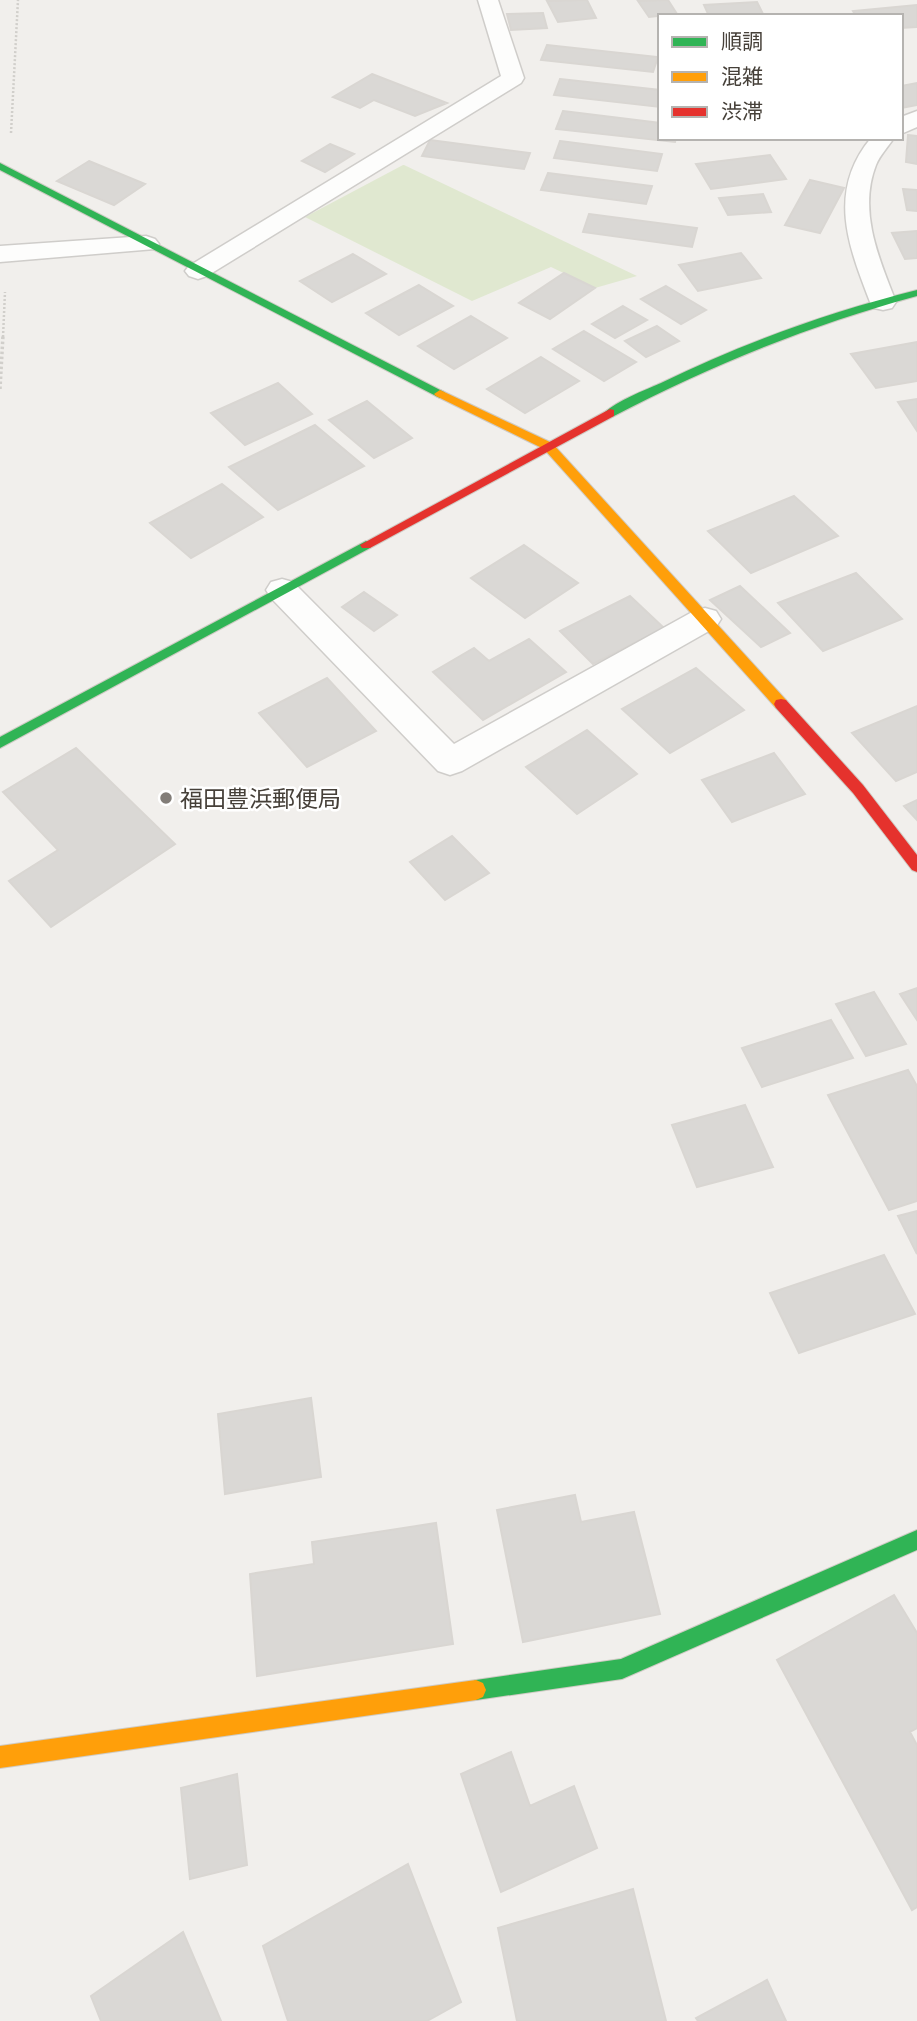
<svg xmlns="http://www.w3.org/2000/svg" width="917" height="2021" font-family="'Archivo Narrow','Noto Sans JP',sans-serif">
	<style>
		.green { fill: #e0e8d0 }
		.building { fill: #dad8d5; stroke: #d9d6d2; stroke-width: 2 }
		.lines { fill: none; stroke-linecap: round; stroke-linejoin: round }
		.street-casing { stroke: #cfcdca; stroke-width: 3 }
		.fast-casing { stroke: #cfcbc4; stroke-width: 2 }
		.slow-casing { stroke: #cfcbc4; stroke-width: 2 }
		.jam-casing { stroke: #cfcbc4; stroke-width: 2 }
		.path-far1 { stroke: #d1cfcb; stroke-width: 2.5; stroke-dasharray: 2 2; stroke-linecap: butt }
		.path { stroke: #d1cfcb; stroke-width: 3.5; stroke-dasharray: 2.5 2.5; stroke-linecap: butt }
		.street { fill: #fdfdfc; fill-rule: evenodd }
		.fast { fill: #30b455; fill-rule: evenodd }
		.slow { fill: #ff9f0a; fill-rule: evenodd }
		.jam { fill: #e5322d; fill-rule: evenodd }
		.poi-dot { fill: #827d78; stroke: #fff; stroke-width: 2.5 }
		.labels { text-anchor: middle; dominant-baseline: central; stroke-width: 5; stroke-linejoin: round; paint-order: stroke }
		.poi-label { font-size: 23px; fill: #464039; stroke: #fff; text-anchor: start }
	</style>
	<rect width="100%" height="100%" fill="#f1efec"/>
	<path class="green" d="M403,165H404L637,276L595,288L551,267L472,301L305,217Z"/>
	<path class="building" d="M587,0L596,18L558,22L547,1Z
		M668,0L677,14L649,17L638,1Z
		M757,2L764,16H709L704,5Z
		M917,5V27L901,28V16H856L853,11Z
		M543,13L547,28L511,30L507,14Z
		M547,45L658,57L653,72L541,60Z
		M372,74L447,103L415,116L374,100L360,108L333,97Z
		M560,79L660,90V107L554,95Z
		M917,83V105L901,108V86Z
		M563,111L660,123V138H676L675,142L556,129Z
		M908,135L917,136V164L906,162Z
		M430,140L530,153L524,169L422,156Z
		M560,141L662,154L657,171L554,158Z
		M330,144L354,154L325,172L302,161Z
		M770,155L786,179L711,189L696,164Z
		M89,161L145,184L114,205L57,181Z
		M548,173L652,186L646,204L541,190Z
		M810,180L844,188L820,233L785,225Z
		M903,189L917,190V211L907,210Z
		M763,194L771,212L728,215L719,198Z
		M589,214L697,228L692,247L583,232Z
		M917,231V258L905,259L892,233Z
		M741,253L761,278L698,291L679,265Z
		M353,254L386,274L332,302L300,281Z
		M564,273L595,288L550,319L519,303Z
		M419,285L453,306L399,335L366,313Z
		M666,286L706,310L681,324L641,299Z
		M623,306L647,320L615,338L592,324Z
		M471,316L507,338L454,369L418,346Z
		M657,326L679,341L646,357L625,341Z
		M584,331L636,362L604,381L553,349Z
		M917,342V381L876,388L851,354Z
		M541,357L579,381L525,413L487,389Z
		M278,383L312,414L245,445L211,413Z
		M917,399V431L898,402Z
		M367,401L412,438L374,458L329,420Z
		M315,425L364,466L278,510L229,467Z
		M222,484L263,517L191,558L150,523Z
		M794,496L838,536L751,573L708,531Z
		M524,545L578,583L525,618L471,578Z
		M856,573L902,619L823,651L778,603Z
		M740,586L790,633L761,647L710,600Z
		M364,592L397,615L374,631L342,607Z
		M630,596L664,628L593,664L560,631Z
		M529,639L566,672L483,720L433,672L474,648L489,661Z
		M696,668L744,710L670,753L622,709Z
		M327,678L376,731L307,767L259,713Z
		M917,706V772L896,781L852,733Z
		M587,730L637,774L577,814L526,767Z
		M76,748L175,844L51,927L9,881L58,850L3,792Z
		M774,753L805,794L732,822L702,780Z
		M917,800V820L904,806Z
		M452,836L489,873L445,900L410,862Z
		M917,988V1020L900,994Z
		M874,992L906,1044L866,1056L836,1004Z
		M831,1020L853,1058L762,1087L742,1048Z
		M908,1070L917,1086V1201L889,1210L828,1095Z
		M745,1105L773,1167L697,1187L672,1125Z
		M917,1211V1254L898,1216Z
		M884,1255L915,1314L799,1353L770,1293Z
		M311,1398L321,1477L225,1494L218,1414Z
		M575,1495L581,1522L634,1512L660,1614L523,1642L497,1510Z
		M436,1523L453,1644L257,1676L250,1574L314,1564L312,1542Z
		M894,1595L917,1633V1728L910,1732L917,1745V1907L912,1910L777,1660Z
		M511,1752L530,1806L574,1786L597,1848L501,1892L461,1774Z
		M237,1774L247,1865L190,1879L181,1788Z
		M408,1864L461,2002L427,2021H288L263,1946Z
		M633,1889L666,2021H517L498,1928Z
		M183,1932L221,2021H101L91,1996Z
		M767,1980L786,2021H698L696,2018Z"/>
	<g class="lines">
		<defs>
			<path id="street" d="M478,0H498L524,78L521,83L207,276L198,279L189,276L185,271L189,266L501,76Z
				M917,111V127L901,134V117Z
				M871,138H894C888,147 880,155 876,165C858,211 879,259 896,302L892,308L883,310L874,308L870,302C848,245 827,191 871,138Z
				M146,236L155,239L159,244L155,249L0,262V246Z
				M282,579L293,582L454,744L694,611L705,608L716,611L721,619L716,627L462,771L450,775L438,771L271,598L266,590L271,582Z"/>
			<path id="fast" d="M0,163L444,392L446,394L440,398L436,396L0,170Z
				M917,290V296C811,325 711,365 614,416L610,417L604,413C618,400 643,391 661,383C743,343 829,312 917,290Z
				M366,541L372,545L370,548L0,748V737Z
				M917,1530V1550L622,1679L476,1700L469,1697L466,1690L469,1683L476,1680L621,1659Z"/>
			<path id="slow" d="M440,390L552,443L786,700L788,704L786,708H776L544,449L436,396L434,394Z
				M476,1680L483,1683L486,1690L483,1697L476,1700L0,1768V1746Z"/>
			<path id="jam" d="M610,409L614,410V416L370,548H362L360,545Z
				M781,699L786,700L863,785L917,855V872L912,870L853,793L776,708L774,704L776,700Z"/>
		</defs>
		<use href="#street" class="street-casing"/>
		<use href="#fast" class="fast-casing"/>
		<use href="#slow" class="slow-casing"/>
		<use href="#jam" class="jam-casing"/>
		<path class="path-far1" d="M11,133L18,0
			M3,337L5,292"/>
		<path class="path" d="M0,389L3,335"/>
		<use href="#street" class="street"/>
		<use href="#fast" class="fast"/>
		<use href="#slow" class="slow"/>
		<use href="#jam" class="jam"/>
	</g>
	<circle class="poi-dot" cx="166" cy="798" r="7"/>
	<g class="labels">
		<g class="poi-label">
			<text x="180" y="798">福田豊浜郵便局</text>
		</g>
	</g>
	<rect x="658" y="14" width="245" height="126" fill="#ffffff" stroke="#b5b3b0" stroke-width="2"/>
	<rect x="672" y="37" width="35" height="10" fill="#30b455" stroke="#b5b3b0" stroke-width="2"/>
	<text x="721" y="49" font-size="21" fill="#464039">順調</text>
	<rect x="672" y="72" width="35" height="10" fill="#ff9f0a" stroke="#b5b3b0" stroke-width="2"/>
	<text x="721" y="84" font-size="21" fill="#464039">混雑</text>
	<rect x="672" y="107" width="35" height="10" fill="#e5322d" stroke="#b5b3b0" stroke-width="2"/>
	<text x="721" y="119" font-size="21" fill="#464039">渋滞</text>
</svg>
